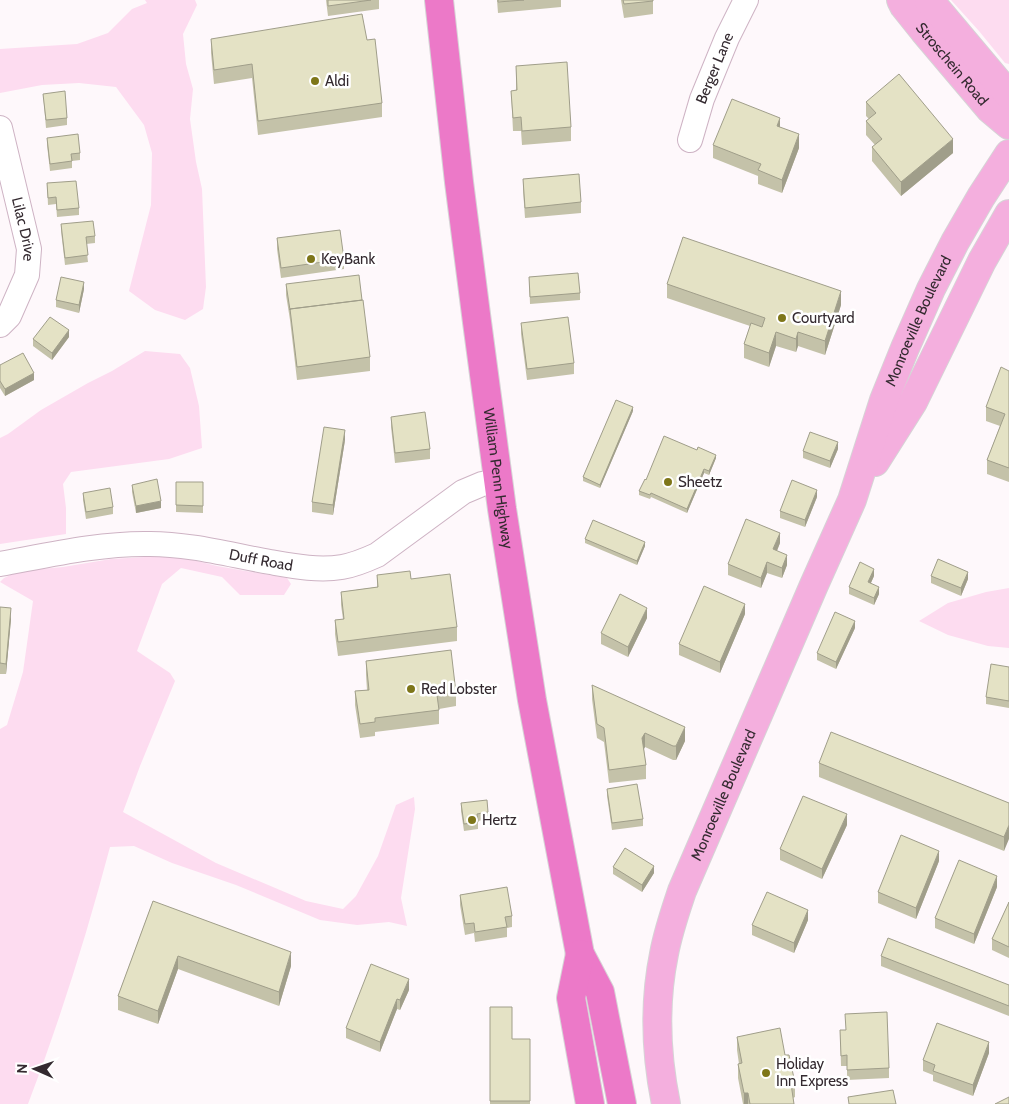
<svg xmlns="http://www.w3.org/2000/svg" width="1009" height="1104" font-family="Cabin,sans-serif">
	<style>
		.green { fill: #fddcf0 }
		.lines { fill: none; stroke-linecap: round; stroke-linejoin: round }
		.minor-casing { stroke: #ceb3c4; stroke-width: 26 }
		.major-casing { stroke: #d6d4d6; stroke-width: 30 }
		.highway-casing { stroke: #d6d4d6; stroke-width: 30 }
		.minor { stroke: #fff; stroke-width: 24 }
		.major { stroke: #f4afde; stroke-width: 28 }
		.highway { stroke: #ec79c8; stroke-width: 28 }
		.wall { fill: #c4c2a9 }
		.shaded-wall { fill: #a09e8a }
		.building { fill: #e4e2c5; stroke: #a09e8a }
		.poi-dot { fill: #7e7619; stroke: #fff; stroke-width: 2 }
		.labels { text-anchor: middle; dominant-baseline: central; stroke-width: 5; stroke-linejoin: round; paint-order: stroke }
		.street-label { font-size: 15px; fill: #342a30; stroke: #fff }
		.poi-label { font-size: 15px; fill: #342a30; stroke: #fff; text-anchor: start }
	</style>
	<rect width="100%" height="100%" fill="#fef8fb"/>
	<path class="green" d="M145,0H195L197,5L183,34L186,64L193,89L190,119L196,162L202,189L206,287L203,309L185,320L155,310L129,291L151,205L152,153L144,125L116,87L79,83L42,85L0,93V49L77,44L108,33L132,9L147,3Z
		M951,0H1009V64L1005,63L979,31Z
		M145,351L180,354L190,368L199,406L202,448L169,459L71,472L63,484L66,508V534L0,544V438L8,434L41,410L88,383L112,371Z
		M145,557H181L217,566L287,578L291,584L284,595H240L222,577L181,568L162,584L137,651L170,673L175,681L140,766L123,812L216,863L306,901L343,909L356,896L378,856L396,805L414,797L415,809L401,898L407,926L389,922L357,925L320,920L236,885L172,863L134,846L110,847C87,934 60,1020 28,1104H0V729L7,725L23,672L33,601L0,582L4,578L19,571L63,567L111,559Z
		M1009,588V648L988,646L948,635L919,621L948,603L986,592Z"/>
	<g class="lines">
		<defs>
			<g id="minor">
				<path id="s1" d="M0,128L29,249L27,275L9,316L0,325"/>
				<path id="s2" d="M690,140L702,99L727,38L746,0"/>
				<path id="s3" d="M0,564C49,555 100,543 150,544C190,544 230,555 270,562C293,566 318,571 342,567C354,565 366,560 377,555L463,492L482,484L499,481"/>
			</g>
			<g id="major">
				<path id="s4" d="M901,0L904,6L924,31L990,109L1009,125"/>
				<path d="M929,0L1009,95"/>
				<path d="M875,462L913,402L982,261L1009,214"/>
				<path id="s5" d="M666,1104C656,1055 654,1003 664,954C668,932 675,912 682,891L814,585L852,500L884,400L905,348L931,289L955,242L981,197L1009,154"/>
			</g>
			<g id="highway">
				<path id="s6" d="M439,0L459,182L477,322L502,509L532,700L580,954L600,992L622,1104"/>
				<path d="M580,954L571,998L590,1104"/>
			</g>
		</defs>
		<use href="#minor" class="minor-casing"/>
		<use href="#major" class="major-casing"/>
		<use href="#highway" class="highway-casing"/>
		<use href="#minor" class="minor"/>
		<use href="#major" class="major"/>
		<use href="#highway" class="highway"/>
	</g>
	<path class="wall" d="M326,0H379V9L328,16Z
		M497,0H561V7L498,13Z
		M621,0H654H653V14L624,18Z
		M211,39L367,40L382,103V117L258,135L252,78L214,84L211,53Z
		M516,66L571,127V141L522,145L521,131H513L511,91L516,90Z
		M43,94L67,118V125L46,128Z
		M866,102L953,153L901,196L872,161V147L875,145L866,135V121L869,119L866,116Z
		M780,127L799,148L782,193L758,184V176L713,158V145Z
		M47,138L80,153V160L72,161V168L50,171L47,145Z
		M523,179L581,202V213L525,218L523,190Z
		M47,183L79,208V215L57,217L56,204L48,205Z
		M61,224L95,236V243L86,244L88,262L65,265L61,231Z
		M277,238L344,259V269L281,278L277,249Z
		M529,277L580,293V300L530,304Z
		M286,284L362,300L370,357V371L297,380L290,320L286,295Z
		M667,284L841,305L825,355L798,346L796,352L776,346L769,367L744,358V344L750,326L667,298Z
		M84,289L79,313L56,307V300Z
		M521,323L574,363V374L527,380L521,334Z
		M69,337L52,360L33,346V339Z
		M0,365L34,380L5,396L0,388Z
		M1009,371V482L987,474V460L1000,426L986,421V407Z
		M633,411L600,488L583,481V477Z
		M391,417L430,449V459L395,463L391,427Z
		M345,440L333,515L312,512V502Z
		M838,449L830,468L803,458V451Z
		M716,458L709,475L704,473L687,513L651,497L650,499L639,495V491L646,480Z
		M176,482H203V513L176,512Z
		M132,485L161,508L136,513L132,492Z
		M83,493L113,507V514L86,519L83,500Z
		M817,497L805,527L780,518V511Z
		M585,539L645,546L637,565L585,543Z
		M780,543L777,551L787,565L782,578L767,573L761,588L728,575V564Z
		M377,575L411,579L457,627V641L338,656L335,634V620L343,619L341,605V592L377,587Z
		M874,576L871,583L879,594L874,605L849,594V587Z
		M931,576L968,579L961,596L931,583Z
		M0,607L11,619L6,674H0Z
		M745,614L720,673L679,655V644Z
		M647,618L628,657L601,644V633Z
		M855,628L836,669L817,660V653Z
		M366,661L456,693V706L439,709V724L375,732V736L360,738L355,705V691L367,690L366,675Z
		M1009,667V708L986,704V697Z
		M592,685L685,741L676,760H673L645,747L644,749L646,765V779L609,783L604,742L597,738L592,699Z
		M819,763L1009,803L1004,851L819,777Z
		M607,789L643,819V826L612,830L607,796Z
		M461,803L488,812V819L478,821V829L464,831L461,811Z
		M847,825L822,879L780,860V849Z
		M939,861L916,919L878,903V892Z
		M613,867L654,873L642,892L613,874Z
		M997,887L974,944L935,928V918Z
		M460,895L512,916V927L507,928V937L475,942L474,933L465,935L460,905Z
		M153,901L291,966L279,1006L178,969L158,1024L118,1010V996Z
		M1009,902V958L992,950V939Z
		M808,920L794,953L752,935V925Z
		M881,956L1009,985V1016L881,966Z
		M409,990L400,1010L397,1009L380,1052L346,1038V1028Z
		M490,1007L512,1039H530V1104H490Z
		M840,1030L889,1068V1078L847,1080V1066H841Z
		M737,1037L785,1055L795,1083V1097L793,1098L794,1104H743L738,1078V1064H739L737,1050Z
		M989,1053L973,1096L933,1081V1075L923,1071V1060Z"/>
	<path class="shaded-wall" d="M780,118V132L777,126Z
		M799,134V148L782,193V180Z
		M953,139V153L901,196V182Z
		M84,282V289L79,313V305Z
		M841,291V305L825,355V341Z
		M69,330V337L52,360V353Z
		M776,332V346L769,367V353Z
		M798,332V346L796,352V339Z
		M34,373V380L5,396V389Z
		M633,407V411L600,488V485Z
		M345,430V440L333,515V505Z
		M838,442V449L830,468V461Z
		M716,455V458L709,475V471Z
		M704,469V473L687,513V509Z
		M817,490V497L805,527V520Z
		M161,501V508L136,513V506Z
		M780,533V543L773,560V549Z
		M645,542V546L637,565V561Z
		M787,555V565L782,578V568Z
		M767,562V573L761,588V578Z
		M874,569V576L868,589V582Z
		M968,572V579L961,596V588Z
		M879,587V594L874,605V598Z
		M745,604V614L720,673V662Z
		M11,608V619L6,674V664Z
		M647,608V618L628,657V647Z
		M855,621V628L836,669V662Z
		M685,727V741L676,760V746Z
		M645,733V747L642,752V738Z
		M847,814V825L822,879V869Z
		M1009,825V839L1004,851V837Z
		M939,851V861L916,919V908Z
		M654,866V873L642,892V885Z
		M997,876V887L974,944V934Z
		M808,910V920L794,953V943Z
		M291,952V966L279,1006V992Z
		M178,956V969L158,1024V1011Z
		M409,979V990L400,1010V1000Z
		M397,999V1009L380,1052V1042Z
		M989,1042V1053L973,1096V1085Z
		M744,1093H748V1104H744Z"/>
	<path class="building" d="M328,0H371L328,6Z
		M498,0H524L498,2Z
		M623,0H653V1L624,4Z
		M362,14L367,40L375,39L382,103L258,121L252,64L214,70L211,39Z
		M567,62L571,127L522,131L521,117L513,118L511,91L517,90L516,66Z
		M899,74L953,139L901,182L872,147L882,139L866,121L876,113L866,102Z
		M65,91L67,118L46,120L43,94Z
		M732,99L780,118L777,126L799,134L782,180L758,170L761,164L713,145Z
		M78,134L80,153L71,154L72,161L50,164L47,138Z
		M579,174L581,202L525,208L523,179Z
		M76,181L79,208L57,210L56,197L48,198L47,183Z
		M93,221L95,236L86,237L88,255L65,258L61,224Z
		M340,230L344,259L281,268L277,238Z
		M683,237L841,291L825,341L798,332L796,339L776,332L769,353L744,344L751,323L762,327L765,318L667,284Z
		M578,273L580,293L530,297L529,277Z
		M359,275L362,300L290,309V310L286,284Z
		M61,277L84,282L79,305L56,300Z
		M363,300L370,357L297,367L290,309Z
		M50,317L69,330L52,353L33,339Z
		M568,317L574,363L527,369L521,323Z
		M23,353L34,373L5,389L0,381V365Z
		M1001,367L1009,371V468L987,460L1005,414L986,407Z
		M616,400L633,407L600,485L583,477Z
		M425,412L430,449L395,453L391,417Z
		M324,427L345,430L333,505L312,502Z
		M810,432L838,442L830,461L803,451Z
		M664,436L697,450L698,447L716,455L709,471L704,469L687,509L651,493L650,495L639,491L645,479L646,480Z
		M157,479L161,501L136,506L132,485Z
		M792,480L817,490L805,520L780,511Z
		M176,482H203V506L176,505Z
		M110,488L113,507L86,512L83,493Z
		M746,519L780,533L773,549L787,555L782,568L767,562L761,578L728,564Z
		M593,520L645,542L637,561L585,539Z
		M938,559L968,572L961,588L931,576Z
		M860,562L874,569L868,582L879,587L874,598L849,587Z
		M410,571L411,579L450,574L457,627L338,642L335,620L344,619L341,592L378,587L377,575Z
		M704,586L745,604L720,662L679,644Z
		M620,594L647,608L628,647L601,633Z
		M0,607L11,608L6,664L0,663Z
		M835,612L855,621L836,662L817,653Z
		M451,650L456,693L437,695L439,710L375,718V722L360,724L355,691L369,690L366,661Z
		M991,664L1009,667V701L986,697Z
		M592,685L685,727L676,746H673L645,733L642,738L646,765L609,770L604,728L597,724Z
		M831,732L1009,803V825L1004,837L819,763Z
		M637,784L643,819L612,823L607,789Z
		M803,796L847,814L822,869L780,849Z
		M487,800L488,812L477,814L478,822L464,824L461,803Z
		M901,835L939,851L916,908L878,892Z
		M625,848L654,866L642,885L613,867Z
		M959,860L997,876L974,934L935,918Z
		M507,887L512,916L505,917L507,927L475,932L474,923L465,924L460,895Z
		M767,892L808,910L794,943L752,925Z
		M153,901L291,952L279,992L178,956L158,1011L118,996Z
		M1009,902V947L992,939Z
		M888,938L1009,985V1006L881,956Z
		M371,964L409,979L400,1000L397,999L380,1042L346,1028Z
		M490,1007H512V1039H530V1101H490Z
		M887,1012L889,1068L847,1070V1055L841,1056L840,1030H846L845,1014Z
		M937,1023L989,1042L973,1085L933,1071L935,1065L923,1060Z
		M780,1028L785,1055H789L795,1083L791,1084L794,1104H750L748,1093H744L738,1064L742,1063L737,1037Z
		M893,1090L896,1104H849L848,1097Z
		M1009,1097V1104H995Z"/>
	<g class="poi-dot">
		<circle cx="315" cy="81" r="5"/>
		<circle cx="311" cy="259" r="5"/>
		<circle cx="782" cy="318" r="5"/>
		<circle cx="668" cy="482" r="5"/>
		<circle cx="411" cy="689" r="5"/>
		<circle cx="472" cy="820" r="5"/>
		<circle cx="766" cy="1073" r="5"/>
	</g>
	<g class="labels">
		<g class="street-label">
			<text stroke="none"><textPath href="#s4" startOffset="82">Stroschein Road</textPath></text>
			<text stroke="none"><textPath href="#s2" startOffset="76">Berger Lane</textPath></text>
			<text stroke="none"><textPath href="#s1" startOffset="104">Lilac Drive</textPath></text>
			<text stroke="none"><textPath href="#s5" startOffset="834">Monroeville Boulevard</textPath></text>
			<text stroke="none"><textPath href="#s6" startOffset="482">William Penn Highway</textPath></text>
			<text stroke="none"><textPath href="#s3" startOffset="264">Duff Road</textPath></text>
			<text stroke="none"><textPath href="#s5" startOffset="321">Monroeville Boulevard</textPath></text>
		</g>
		<g class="poi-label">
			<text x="325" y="81">Aldi</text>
			<text x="321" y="259">KeyBank</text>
			<text x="792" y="318">Courtyard</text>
			<text x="678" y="482">Sheetz</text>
			<text x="421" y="689">Red Lobster</text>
			<text x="482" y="820">Hertz</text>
			<text x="776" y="1064">Holiday<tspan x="776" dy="17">Inn Express</tspan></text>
		</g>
	</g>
	<g transform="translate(35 1069) rotate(272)" stroke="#ffffff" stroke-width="4" paint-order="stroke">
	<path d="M0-4L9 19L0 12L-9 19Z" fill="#342a30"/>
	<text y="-8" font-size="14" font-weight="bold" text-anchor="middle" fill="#342a30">N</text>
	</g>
</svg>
